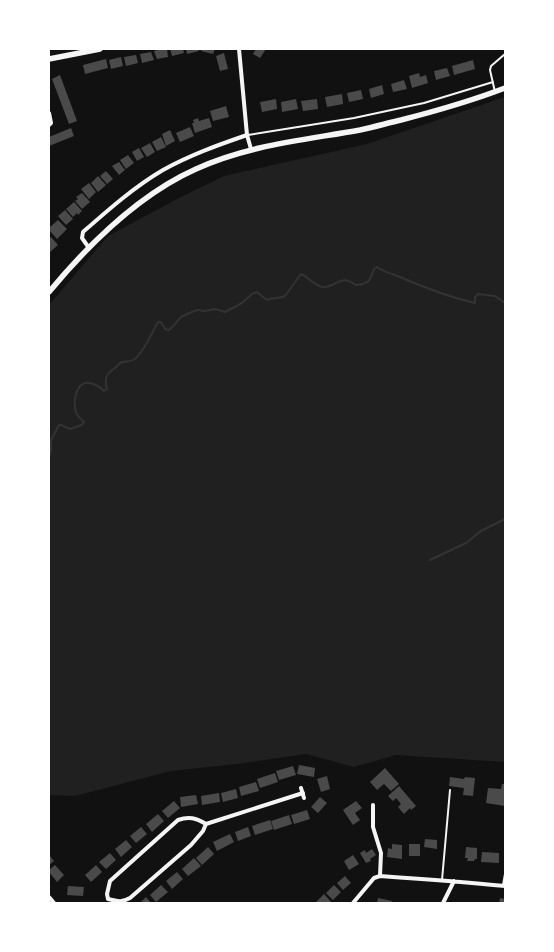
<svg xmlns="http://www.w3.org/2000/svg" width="554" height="952" font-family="'Fira Sans Condensed',sans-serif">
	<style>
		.green { fill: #202020 }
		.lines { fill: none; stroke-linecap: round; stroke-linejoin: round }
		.stream { stroke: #333; stroke-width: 2 }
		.building { fill: #4a4a4a }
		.service { stroke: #f5f5f5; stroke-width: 2 }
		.minor { stroke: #f5f5f5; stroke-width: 4 }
		.tertiary { stroke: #f5f5f5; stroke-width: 5.5 }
	</style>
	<rect width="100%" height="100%" fill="#111"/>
	<path class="green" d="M505,97V762L396,755L354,767L306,754L237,764L171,771L75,796L49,795V305L108,236L181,197L224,176L367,144Z"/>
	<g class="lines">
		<path class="stream" d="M49,456L51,451V440L59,425H61L70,429L82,425L84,422C81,419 77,416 76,412C72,401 77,377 93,384C97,385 101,388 104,391L107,389C104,379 106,374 115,368C117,366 120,363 122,362C128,361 133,362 137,357C147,346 151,334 158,322H161L165,329L169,330C174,326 177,321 181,317C183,316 194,311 197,310L205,311L215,309L225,312L242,303L252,294L257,292L267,300C273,297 279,299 285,296L301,274C309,277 315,287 323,287C339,287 339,273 356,285C369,284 370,281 374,269L377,267C384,272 392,274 400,277C425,288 449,297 475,303V297L478,294L495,296L505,303
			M430,560L466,543L481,531L505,519"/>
	</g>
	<path class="building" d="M162,49H167L168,57L157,59L154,51Z
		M170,49H183L184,53L172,56Z
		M186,49H198L199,51L187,54Z
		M202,49H215L213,54L201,51Z
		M256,49H266L260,58L253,54Z
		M151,52L154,60L142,63L140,54Z
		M224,53L228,69L220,71L216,56Z
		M136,55L138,63L126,66L124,57Z
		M121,57L123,66L111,69L109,60Z
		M106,59L108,68L85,74L83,65Z
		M473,60L475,69L454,75L452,66Z
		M447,68L450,76L436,80L434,71Z
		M419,73L420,77L426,75L428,83L412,88L409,76Z
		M60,75L77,121L69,124L52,79Z
		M404,80L407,89L393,92L391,84Z
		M382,85L384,94L371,98L369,89Z
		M361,90L363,99L349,102L347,93Z
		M342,94L343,104L327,107L325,97Z
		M276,99L277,109L262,112L260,102Z
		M296,99L298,109L282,112L281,102Z
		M317,99L318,109L303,111L301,101Z
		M226,106L229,117L213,121L210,111Z
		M198,118L199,121L209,118L212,127L195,133L192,123H194L193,120Z
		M190,127L194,136L180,142L176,133Z
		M71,128L74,136L49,146V137Z
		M170,130L175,141L166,146L162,134Z
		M161,137L166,147L157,151L152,142Z
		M150,143L155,152L147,157L141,148Z
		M139,148L144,157L137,161L132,152Z
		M128,155L134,163L126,169L120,160Z
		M119,162L125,170L119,175L112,166Z
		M106,171L113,179L107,184L100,176Z
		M98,176L106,185L98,192L91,183Z
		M89,183L96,192L89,199L81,189Z
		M82,193L90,202L82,209L75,201L78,199L76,197Z
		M74,202L82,211L78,215L77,213L73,217L66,209Z
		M65,210L73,219L66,225L58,216Z
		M58,220L67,229L57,239L49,230V228Z
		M51,237L58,245L49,253V239Z
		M299,765L315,768L314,777L297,774Z
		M293,766L296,775L279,780L276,771Z
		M385,768L399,784L391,791L384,784L377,790L370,782Z
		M275,773L278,782L260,788L257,779Z
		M327,776L330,789L321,792L317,779Z
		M450,777L464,779L465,777L475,778L473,796L463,795L464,788L449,786Z
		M256,782L259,791L241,796L239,787Z
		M502,784H505V806L486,803L488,788L501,789Z
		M399,786L416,806L411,810L410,808L404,814L398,807L401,804L396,798L393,801L388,796Z
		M236,789L238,798L223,802L221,793Z
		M219,793L220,802L202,805L201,796Z
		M196,795L198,804L181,807L180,797Z
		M320,797L327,803L318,813L311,807Z
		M174,801L180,808L168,818L162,811Z
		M356,801L362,808L355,813L360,820L353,825L343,810Z
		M307,810L310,819L294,824L291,815Z
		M158,814L164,821L152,832L146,824Z
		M289,815L292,824L274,830L271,821Z
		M270,820L273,829L255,835L252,826Z
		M141,827L147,834L136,843L130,836Z
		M248,827L251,836L238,841L235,832Z
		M230,834L234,842L217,851L213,842Z
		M425,839L437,840V849L424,847Z
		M126,840L132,847L121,857L115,849Z
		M392,844L402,845V859L387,857L388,848L392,849Z
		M409,844H420V856H409Z
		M208,847L214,854L202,865L196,858Z
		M466,847L477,848V859H475L474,861H467L468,858H465Z
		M372,849L376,855L370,859L371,861L366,863L360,853L365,850L366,853Z
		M482,852L499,853V863L481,862Z
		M110,853L116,860L106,869L99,862Z
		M49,855L54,861L49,865Z
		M353,855L359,864L349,870L344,861Z
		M194,858L201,866L188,876L182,869Z
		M55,865L64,875L57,882L49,872V870Z
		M96,865L102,872L91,882L85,875Z
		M177,872L183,879L172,889L166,881Z
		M345,876L351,883L343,890L337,883Z
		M161,885L168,892L156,902L150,895Z
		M334,885L341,892L333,900L326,893Z
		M68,886L84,887L83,896L67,895Z
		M324,894L332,903H315Z
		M146,897L151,903H140Z
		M378,898L392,901V903H377Z
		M500,898L505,899V903H499Z"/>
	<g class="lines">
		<path class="service" d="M495,92L490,70L491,66L505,54
			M248,135L354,118L424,103L493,82
			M442,880L450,790
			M503,885L505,874"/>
		<path class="minor" d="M239,49L247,135L251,149
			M49,113L51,123L49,125
			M89,248L82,238L83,232C108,210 134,187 163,170C190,155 218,145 247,135
			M301,788L304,798
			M373,805V827L381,853L380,876
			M206,824L203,831L191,845L130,898C121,903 117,901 108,899L107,894L110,881L178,820C189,816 196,818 206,824L303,793
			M49,897L54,903
			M353,903L374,878L380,876C422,879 463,882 505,886
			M443,903L454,881"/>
		<path class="tertiary" d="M49,59L100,49
			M49,292C88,245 140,194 196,169C248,145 305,140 360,130C374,127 388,123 401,120C436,111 471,101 505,88"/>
	</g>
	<rect width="554" height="952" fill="none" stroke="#ffffff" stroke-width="100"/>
</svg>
